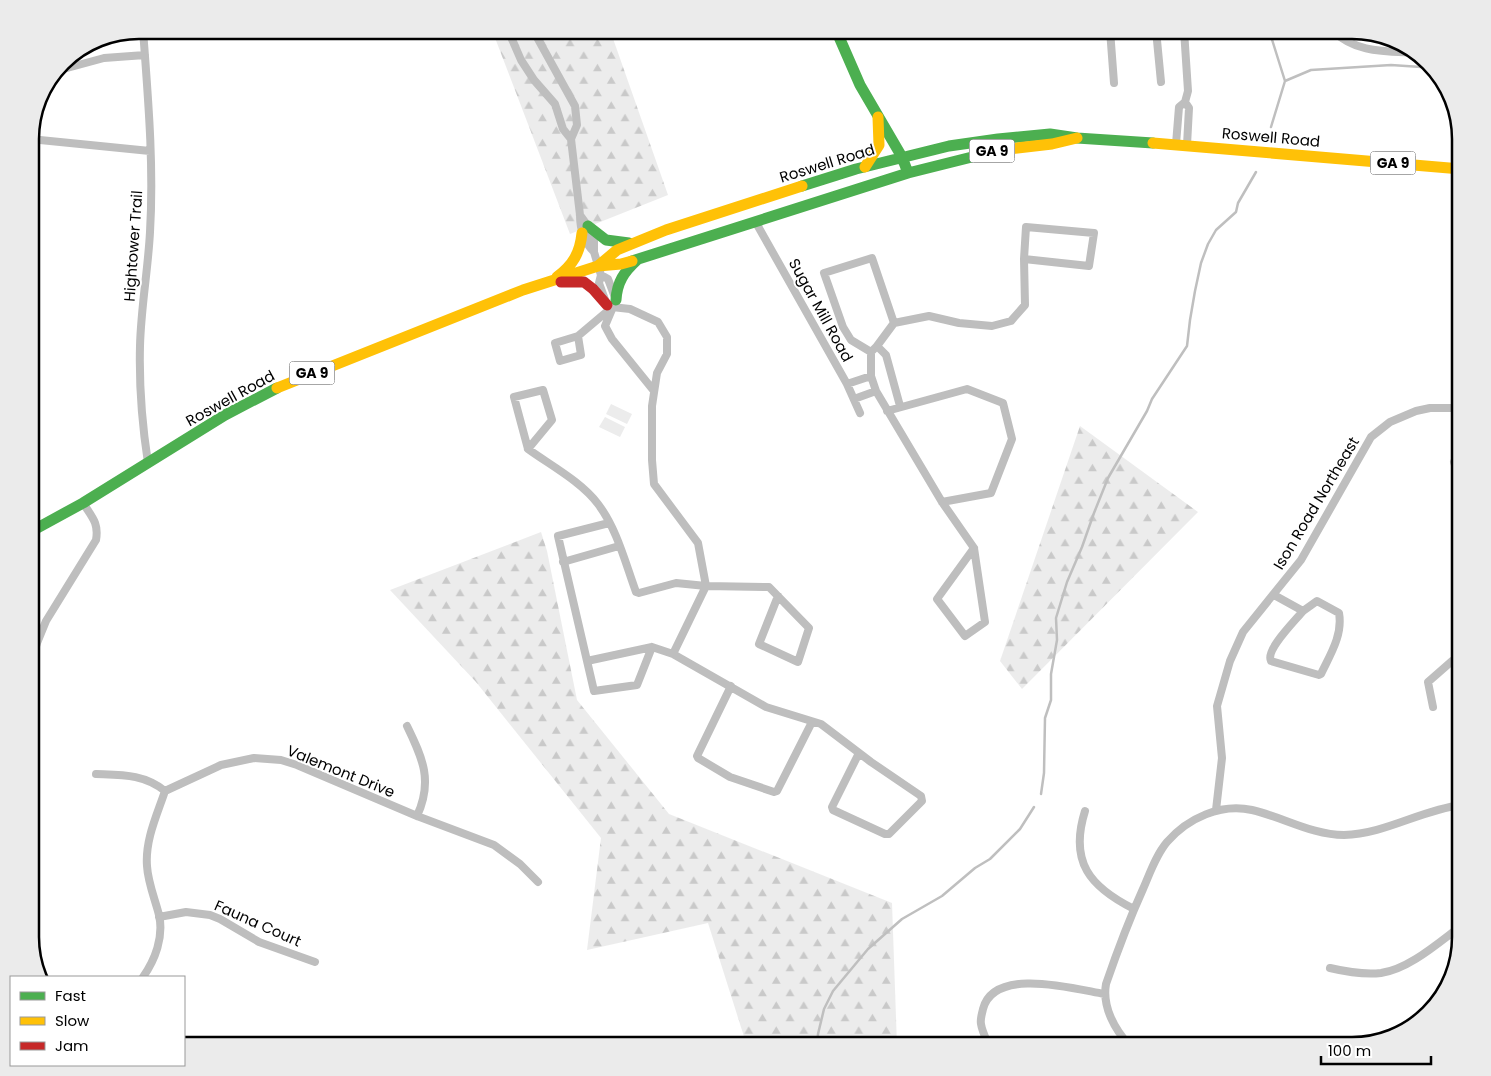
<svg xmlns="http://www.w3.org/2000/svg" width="1491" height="1076" font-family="Poppins,sans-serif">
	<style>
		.forest { fill: url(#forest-firs) }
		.pitch { fill: #ececec }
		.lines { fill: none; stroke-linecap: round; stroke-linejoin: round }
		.stream { stroke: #bfbfbf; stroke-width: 2.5 }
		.street { stroke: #bebebe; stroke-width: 8 }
		.fast { stroke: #4caf50; stroke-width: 11 }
		.slow { stroke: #ffc107; stroke-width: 11 }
		.jam { stroke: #c62828; stroke-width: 11 }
		.labels { text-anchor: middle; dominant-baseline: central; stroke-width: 4; stroke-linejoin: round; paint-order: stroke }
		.shield { fill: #fff; stroke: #4c4c4c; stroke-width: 1 }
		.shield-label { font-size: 14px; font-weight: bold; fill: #000 }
		.street-label { font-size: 15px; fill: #000; stroke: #fff }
		.rim { fill: none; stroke: #000; stroke-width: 2.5 }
	</style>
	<defs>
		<pattern id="forest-firs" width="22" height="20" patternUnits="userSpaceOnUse" patternTransform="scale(1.25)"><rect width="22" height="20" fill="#ececec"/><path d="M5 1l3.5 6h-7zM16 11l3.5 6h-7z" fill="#c9c9c9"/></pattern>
	</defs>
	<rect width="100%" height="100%" fill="#fff"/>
	<path class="forest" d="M492,30H610L668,195L570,234Z
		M1080,426L1198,512L1022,689L1000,661Z
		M541,532L547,551L577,700L669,814L892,903L897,1046H747L708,923L587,950L601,838L476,682L390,590Z"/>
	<path class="pitch" d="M611,404L632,414L627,424L606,414Z
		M605,417L625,427L620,437L599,427Z"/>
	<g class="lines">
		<path class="stream" d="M1269,30L1285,81L1271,127
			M1285,81L1311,70L1391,65L1421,67
			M1041,794L1044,773L1045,718L1051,700V674L1057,640L1056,618L1067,582L1082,547L1094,513L1108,478L1147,411L1152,399L1187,346L1190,320L1195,291L1201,263L1208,244L1216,230L1236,212L1238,203L1256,172
			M817,1046L818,1034L824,1009L833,991L868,949L902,919L942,896L975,868L990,859L1020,829L1034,807"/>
		<path class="street" d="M143,30C148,97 154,165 150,232C148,270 141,307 140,346C139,385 142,424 148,463
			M508,30L521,60L534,80L555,104L563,129L571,139
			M533,30L575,106L577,125L571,139L580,215C580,229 584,242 594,252
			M1110,30L1114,83
			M1156,30L1161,82
			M1332,30C1357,54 1386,51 1419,53
			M56,71L104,58L145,55
			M1185,102L1189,108L1187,145
			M30,139L150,151
			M1176,144L1179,107L1185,102L1188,91L1184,30
			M580,215L588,226L594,240V252L601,275L599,283L607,305L612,307L630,309L658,322L667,337V354L657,373L652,406V460L654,484L698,543L706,586L673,654
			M755,221L847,384L860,413
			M601,275L608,279L616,300L605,326L612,339L654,391
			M578,336L555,343L560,361L581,355L578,336L610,309
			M877,346L871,352V376L876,391L942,502L974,548L985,622L965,636L937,599L974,548
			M871,352L851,340L843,327L824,273L872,258L894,323
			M847,384L871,376
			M854,399L876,391
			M900,406L886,355L877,346L894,323L929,316L959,323L992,326L1011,321L1025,305L1024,259L1026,227L1094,233L1089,266L1024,259
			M887,411L967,389L1003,403L1012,439L991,493L942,502
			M528,449L552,420L543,390L514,397L528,449C550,465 582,482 598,504C617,529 625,562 636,592L639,593L676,583L706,586L769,587L809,628L798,662L759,644L778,596
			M1454,462L1461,484
			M609,523L558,536L594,691L637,685L652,647
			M563,562L619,546
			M1274,595L1303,611C1295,621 1265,650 1271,661L1319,675L1321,674C1330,655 1343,635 1339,613L1317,601L1303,611
			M587,661L652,647L673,654L766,707L821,724L871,762L921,796L922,801L889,834H885L833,810L832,807L859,753
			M30,666L37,643L46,621L96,540C99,523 92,517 83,503
			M731,686L697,756L698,758L730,777L774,792L777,791L812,722
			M1433,707L1428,682L1452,661L1461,656
			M407,726C423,759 433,781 417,816
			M96,774C122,775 144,774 165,791
			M1216,810L1222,758L1217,706L1230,661L1243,632L1301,560L1371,437L1390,422L1416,411L1430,408H1461
			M1085,811C1069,862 1090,887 1134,909
			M159,917L186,912L210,915L220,919L259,942L315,962
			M1330,968C1347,972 1364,975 1381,973C1409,969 1438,943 1461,926
			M143,977C155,960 164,937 159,915C155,899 148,883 147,866C145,840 157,815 165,791L221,765L254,758L281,760L297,765L417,816L494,845L520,864L538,882
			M989,1046C986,1039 982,1031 981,1024C980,1019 982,1014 983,1009C994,966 1075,989 1104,994
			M1130,1046C1115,1030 1102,1007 1106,984C1117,952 1129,920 1143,889C1150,873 1156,855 1167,842C1188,818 1221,803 1252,810C1283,817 1312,835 1344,835C1385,834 1421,810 1461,805"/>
		<path class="fast" d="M836,30L860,85L902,157L908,173
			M802,186L856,169L949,146L998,139L1050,134L1077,138L1153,143
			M588,226L606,240L629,243
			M632,261L908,173L1000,150
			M616,300C617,282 624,272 637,260
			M30,532L83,503L225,415L277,388"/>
		<path class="slow" d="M1153,143L1461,169
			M1000,150L1052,144L1077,138
			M865,167L879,145L878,117
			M598,266L617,250L666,230L802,186
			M557,277C573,265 580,253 582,233
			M277,388L523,290L598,266L621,264L632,261"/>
		<path class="jam" d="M561,282H584L593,289L607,305"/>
	</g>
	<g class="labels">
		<g class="shield">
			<rect x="969.5" y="139.5" width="45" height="23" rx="4"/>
			<rect x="1370.5" y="151.5" width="45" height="23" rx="4"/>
			<rect x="289.5" y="361.5" width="45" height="23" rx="4"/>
		</g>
		<g class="shield-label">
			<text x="992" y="151">GA 9</text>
			<text x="1393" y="163">GA 9</text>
			<text x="312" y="373">GA 9</text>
		</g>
		<g class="street-label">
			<text transform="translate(1271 137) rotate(5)">Roswell Road</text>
			<text transform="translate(827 163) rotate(-17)">Roswell Road</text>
			<text transform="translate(133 246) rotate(-86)">Hightower Trail</text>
			<text transform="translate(821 310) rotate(61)">Sugar Mill Road</text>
			<text transform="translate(230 398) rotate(-29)">Roswell Road</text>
			<text transform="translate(1316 503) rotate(-59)">Ison Road Northeast</text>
			<text transform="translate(341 771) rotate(22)">Valemont Drive</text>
			<text transform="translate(258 923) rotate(24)">Fauna Court</text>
		</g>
	</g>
	<path d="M0 0H1491V1076H0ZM139 39H1352A100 100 0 0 1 1452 139V937A100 100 0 0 1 1352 1037H139A100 100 0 0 1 39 937V139A100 100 0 0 1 139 39Z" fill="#ebebeb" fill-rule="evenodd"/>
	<path class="rim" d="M139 39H1352A100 100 0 0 1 1452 139V937A100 100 0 0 1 1352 1037H139A100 100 0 0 1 39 937V139A100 100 0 0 1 139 39Z"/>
	<rect x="10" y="976" width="175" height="90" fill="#ffffff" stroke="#999999"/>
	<rect x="20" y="992" width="25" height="8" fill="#4caf50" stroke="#999999"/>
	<text x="55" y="1001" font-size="15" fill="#000000">Fast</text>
	<rect x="20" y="1017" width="25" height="8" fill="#ffc107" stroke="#999999"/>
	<text x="55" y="1026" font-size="15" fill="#000000">Slow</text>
	<rect x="20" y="1042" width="25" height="8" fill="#c62828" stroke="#999999"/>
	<text x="55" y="1051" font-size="15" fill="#000000">Jam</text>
	<path d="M1321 1056v8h110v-8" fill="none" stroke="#000000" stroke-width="2.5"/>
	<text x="1328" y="1056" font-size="15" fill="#000000" stroke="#ffffff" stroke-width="4" paint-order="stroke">100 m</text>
</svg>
